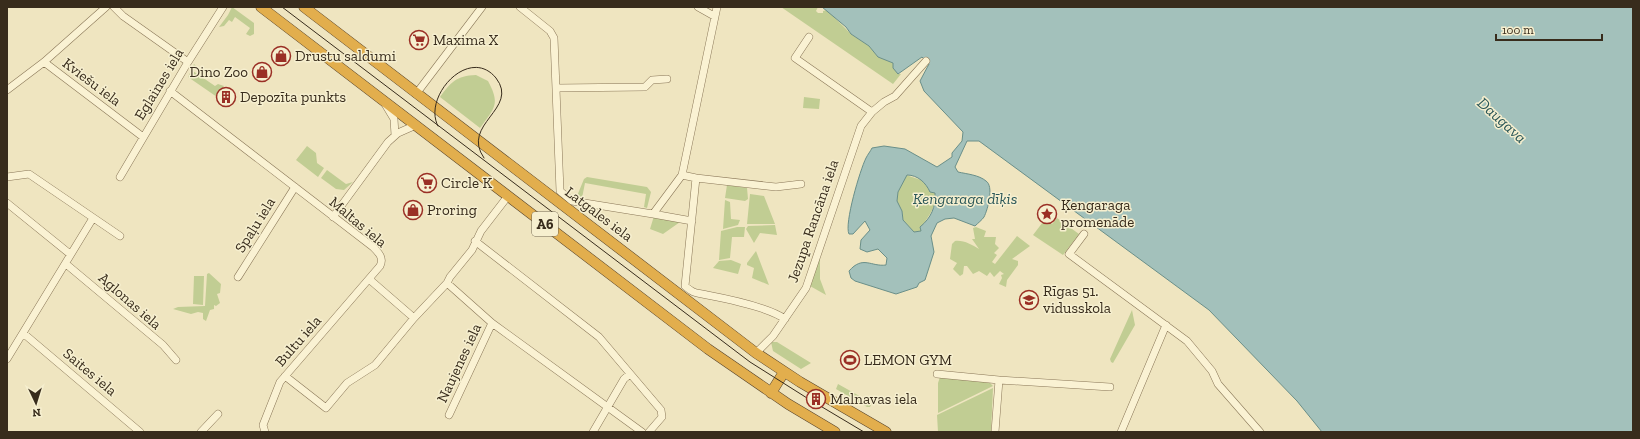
<svg xmlns="http://www.w3.org/2000/svg" width="1640" height="439" font-family="'Zilla Slab',serif">
	<style>
		.green { fill: #c1cd93 }
		.water { fill: #a3c1bb; stroke: #6a8f89; fill-rule: evenodd }
		.lines { fill: none; stroke-linecap: round; stroke-linejoin: round }
		.minor-casing { stroke: #897657; stroke-width: 8 }
		.highway-casing { stroke: #56432c; stroke-width: 11 }
		.minor { stroke: #faf2d3; stroke-width: 7 }
		.highway { stroke: #e2ae4d; stroke-width: 10 }
		.tram { stroke: #382c1c; stroke-width: 1 }
		.labels { text-anchor: middle; dominant-baseline: central; stroke-width: 3; stroke-linejoin: round; paint-order: stroke }
		.shield { fill: #f6efcf; stroke: #716652; stroke-width: 1 }
		.shield-label { font-size: 14px; font-weight: bold; fill: #382c1c }
		.poi-label { font-size: 15px; fill: #382c1c; stroke: #f6efcf; text-anchor: start }
		.street-label { font-size: 15px; fill: #382c1c; stroke: #f6efcf }
		.water-label { font-size: 16px; font-style: italic; fill: #2b5758; stroke: #f6efcf }
	</style>
	<rect width="100%" height="100%" fill="#efe5c0"/>
	<path class="green" d="M232,7L254,23V34L250,36L246,34L250,28L235,17L232,22L229,20L224,26L219,27L228,15Z
		M781,7H818L816,11L818,13H823V11L827,10L851,34L869,46L878,57L894,63L898,74H901L893,84Z
		M194,64L196,66L193,71L215,86L218,84L224,86L217,97L188,77Z
		M476,75L488,81C501,105 494,108 480,128L440,97C451,82 456,76 476,75Z
		M804,97L820,99L819,109L803,108Z
		M307,146L316,153L317,163L324,168L318,177L296,160Z
		M327,170L346,184L353,182L344,190L336,189L321,178Z
		M906,175L921,180L935,193C936,213 925,217 921,231L914,232L903,220L902,211L896,201L898,192Z
		M587,177L647,187L651,192L647,208L644,207L646,194L585,183L582,198L577,196L584,179Z
		M727,185L747,188L748,199L745,201L725,198Z
		M750,194L764,196L775,224H747Z
		M725,200L730,202L731,219L740,220L738,225L723,229Z
		M1051,213L1054,216L1050,222L1052,224L1057,218L1079,234L1063,255L1033,235L1046,218L1041,214L1047,216Z
		M654,216L680,222L663,234L650,229Z
		M775,225L777,235L760,233L754,243L746,229L748,226Z
		M737,227H745L744,237H732L730,258L719,260L721,231Z
		M976,227L986,231L984,237H996L995,244L999,248L994,253L997,255L992,262L995,264L1017,236L1030,246L1012,259L1018,261V265L1007,280L1006,287L999,284L1002,278L1001,275L1004,274L1000,271L994,277L990,272L987,276L979,271L973,274L967,266H964L963,274L960,276L953,269L957,263L950,259L952,244L955,241C964,240 972,245 979,249L972,239H975L973,228Z
		M756,251L769,285L752,278L754,268L747,265V263Z
		M820,256V279L826,295L810,286Z
		M731,260L741,264L738,274L713,268L719,261Z
		M209,273L221,284L220,293L217,294L220,303L216,306L214,305V309L210,310L206,321L203,319V313L198,312L191,314L173,309L178,307L205,306L207,274Z
		M194,276H204L203,305L193,304Z
		M1132,310L1135,325L1113,363L1111,362L1110,359Z
		M771,342H777L811,363L801,369L773,351Z
		M940,377L989,382L993,386L938,413V383Z
		M838,384L872,403L870,407H867L836,389Z
		M993,388L991,432H938L937,415Z"/>
	<path class="water" d="M822,7H1633V432H1322L1297,401L1209,310L979,141H967L955,167L958,172C967,174 979,175 986,181C994,186 988,209 984,217C982,220 978,223 975,226L954,218L945,219L937,223L931,236L934,252L925,280L919,283L917,287L896,294L855,281L851,278L849,271C863,255 871,267 886,265L887,258L878,249L867,252L860,249L861,240L870,230L865,221L853,234H849C844,224 860,170 866,158C868,154 870,152 872,148L884,146L905,149L937,167L952,157V153L962,141L963,132L924,91L920,81L929,64L922,57L898,74L893,68V63L878,57L869,46L851,34L846,27ZM907,175C918,175 926,183 930,192L935,193C936,207 931,218 920,227L921,231L914,232L903,220L902,211L897,201L898,192Z"/>
	<g class="lines">
		<defs>
			<path id="minor" d="M114,7L123,16L188,62
				M520,7L550,31L554,38L560,191L572,201L653,214L682,175L717,7
				M698,7L714,16
				M809,37L795,58L872,112
				M44,62L143,137
				M556,88L645,87L652,80L667,79
				M7,90L44,62L106,7
				M170,91L373,247C379,253 384,258 380,266L280,382L263,425L265,432
				M416,94L482,7
				M385,104L394,119L395,135
				M682,175L696,178L685,286C696,295 695,292 707,295C728,299 768,307 785,319
				M7,177L29,174L120,236
				M120,177L188,62L223,7
				M696,178L776,187L801,184
				M7,203L70,254
				M653,214L692,221
				M333,217L388,142L398,133L416,125
				M1084,234L1069,254L1187,341L1212,371L1218,384L1260,432
				M475,241L599,337L661,410L662,417L649,432
				M66,264L163,345L176,360
				M238,277L295,187
				M369,279L414,318L447,283L450,277L472,250L481,231L508,196
				M447,283L492,323L642,432
				M23,333L140,432
				M756,353L773,336L806,288L861,126L872,112L884,102L895,96L926,61
				M7,359L93,218
				M937,374L999,380
				M285,376L326,408L347,383L375,365L414,318
				M449,415L492,323
				M201,432L218,414
				M593,432L624,379L630,374
				M995,432L999,380L1110,387
				M1121,432L1166,325"/>
			<path id="highway" d="M261,7L708,349L788,404L835,432
				M304,7L756,353L800,382L886,432
				M771,393L784,372"/>
		</defs>
		<use href="#minor" class="minor-casing"/>
		<use href="#highway" class="highway-casing"/>
		<use href="#minor" class="minor"/>
		<use href="#highway" class="highway"/>
		<path class="tram" d="M282,7L750,362L807,398L864,432
			M438,126C422,97 469,45 496,78C520,109 460,124 484,158"/>
	</g>
	<defs>
		<symbol id="supermarket-ring" viewBox="-11 -11 22 22"><circle r="9.5" fill="#f6efcf" stroke="#9a2f25" stroke-width="1.5"/><path d="M-6-5.5h2.5l.6 2H6L4.5 2H-2.5L-4.4-4H-6ZM-1.5 3.2a1.3 1.3 0 1 0 .1 0ZM3 3.2a1.3 1.3 0 1 0 .1 0Z" fill="#9a2f25"/></symbol>
		<symbol id="shop-ring" viewBox="-11 -11 22 22"><circle r="9.5" fill="#f6efcf" stroke="#9a2f25" stroke-width="1.5"/><path d="M-5-2.5h2.3a2.7 3.5 0 0 1 5.4 0H5L5.5 6h-11ZM-1.5-2.5h3a1.5 2.3 0 0 0-3 0Z" fill="#9a2f25"/></symbol>
		<symbol id="building-ring" viewBox="-11 -11 22 22"><circle r="9.5" fill="#f6efcf" stroke="#9a2f25" stroke-width="1.5"/><path d="M-4-6H4V6H1V3H-1V6H-4ZM-2.5-4.3h1.7v1.8h-1.7ZM.8-4.3h1.7v1.8H.8ZM-2.5-1h1.7V.8h-1.7ZM.8-1h1.7V.8H.8Z" fill="#9a2f25"/></symbol>
		<symbol id="sight-ring" viewBox="-11 -11 22 22"><circle r="9.5" fill="#f6efcf" stroke="#9a2f25" stroke-width="1.5"/><path d="M0-6L1.8-2.2L6-1.7L2.9 1.2L3.7 5.4L0 3.3L-3.7 5.4L-2.9 1.2L-6-1.7L-1.8-2.2Z" fill="#9a2f25"/></symbol>
		<symbol id="school-ring" viewBox="-11 -11 22 22"><circle r="9.5" fill="#f6efcf" stroke="#9a2f25" stroke-width="1.5"/><path d="M0-5L7-2L0 1L-7-2ZM-4 1L0 2.5L4 1V4Q0 6-4 4Z" fill="#9a2f25"/></symbol>
		<symbol id="stadium-ring" viewBox="-11 -11 22 22"><circle r="9.5" fill="#f6efcf" stroke="#9a2f25" stroke-width="1.5"/><path d="M0-5a6.5 5 0 1 0 0 10a6.5 5 0 1 0 0-10ZM-3.5-1.8h7v3.6h-7Z" fill="#9a2f25"/></symbol>
	</defs>
	<g fill-rule="evenodd">
		<use href="#supermarket-ring" x="408" y="29" width="22" height="22"/>
		<use href="#shop-ring" x="270" y="45" width="22" height="22"/>
		<use href="#shop-ring" x="251" y="61" width="22" height="22"/>
		<use href="#building-ring" x="215" y="86" width="22" height="22"/>
		<use href="#supermarket-ring" x="416" y="172" width="22" height="22"/>
		<use href="#shop-ring" x="402" y="199" width="22" height="22"/>
		<use href="#sight-ring" x="1036" y="203" width="22" height="22"/>
		<use href="#school-ring" x="1018" y="289" width="22" height="22"/>
		<use href="#stadium-ring" x="839" y="349" width="22" height="22"/>
		<use href="#building-ring" x="805" y="388" width="22" height="22"/>
	</g>
	<g class="labels">
		<rect class="shield" x="532" y="212" width="26" height="24" rx="3"/>
		<g class="shield-label">
			<text x="545" y="224">A6</text>
		</g>
		<g class="poi-label">
			<text x="433" y="40">Maxima X</text>
			<text x="295" y="56">Drustu saldumi</text>
			<text x="248" y="72" text-anchor="end">Dino Zoo</text>
			<text x="240" y="97">Depozīta punkts</text>
			<text x="441" y="183">Circle K</text>
			<text x="1061" y="205">Ķengaraga<tspan x="1061" dy="17">promenāde</tspan></text>
			<text x="427" y="210">Proring</text>
			<text x="1043" y="291">Rīgas 51.<tspan x="1043" dy="17">vidusskola</tspan></text>
			<text x="864" y="360">LEMON GYM</text>
			<text x="830" y="399">Malnavas iela</text>
		</g>
		<g class="street-label">
			<text transform="translate(92 82) rotate(37)">Kviešu iela</text>
			<text transform="translate(159 84) rotate(-59)">Eglaines iela</text>
			<text transform="translate(599 214) rotate(37)">Latgales iela</text>
			<text transform="translate(813 221) rotate(-71)">Jezupa Rancāna iela</text>
			<text transform="translate(358 222) rotate(40)">Maltas iela</text>
			<text transform="translate(255 225) rotate(-58)">Spaļu iela</text>
			<text transform="translate(130 301) rotate(41)">Aglonas iela</text>
			<text transform="translate(298 341) rotate(-49)">Bultu iela</text>
			<text transform="translate(459 363) rotate(-65)">Naujenes iela</text>
			<text transform="translate(90 372) rotate(40)">Saites iela</text>
		</g>
		<g class="water-label">
			<text transform="translate(1502 120) rotate(42)">Daugava</text>
			<text x="965" y="198">Ķengaraga dīķis</text>
		</g>
	</g>
	<rect width="1640" height="439" fill="none" stroke="#382c1c" stroke-width="16"/>
	<g transform="translate(36 403) rotate(176)" stroke="#f6efcf" stroke-width="3" paint-order="stroke">
	<path d="M0-3L7 15L0 10L-7 15Z" fill="#382c1c"/>
	<text y="-6" font-size="11" font-weight="bold" text-anchor="middle" fill="#382c1c">N</text>
	</g>
	<path d="M1496 34v6h106v-6" fill="none" stroke="#382c1c" stroke-width="2"/>
	<text x="1502" y="34" font-size="12" fill="#382c1c" stroke="#f6efcf" stroke-width="3" paint-order="stroke">100 m</text>
</svg>
